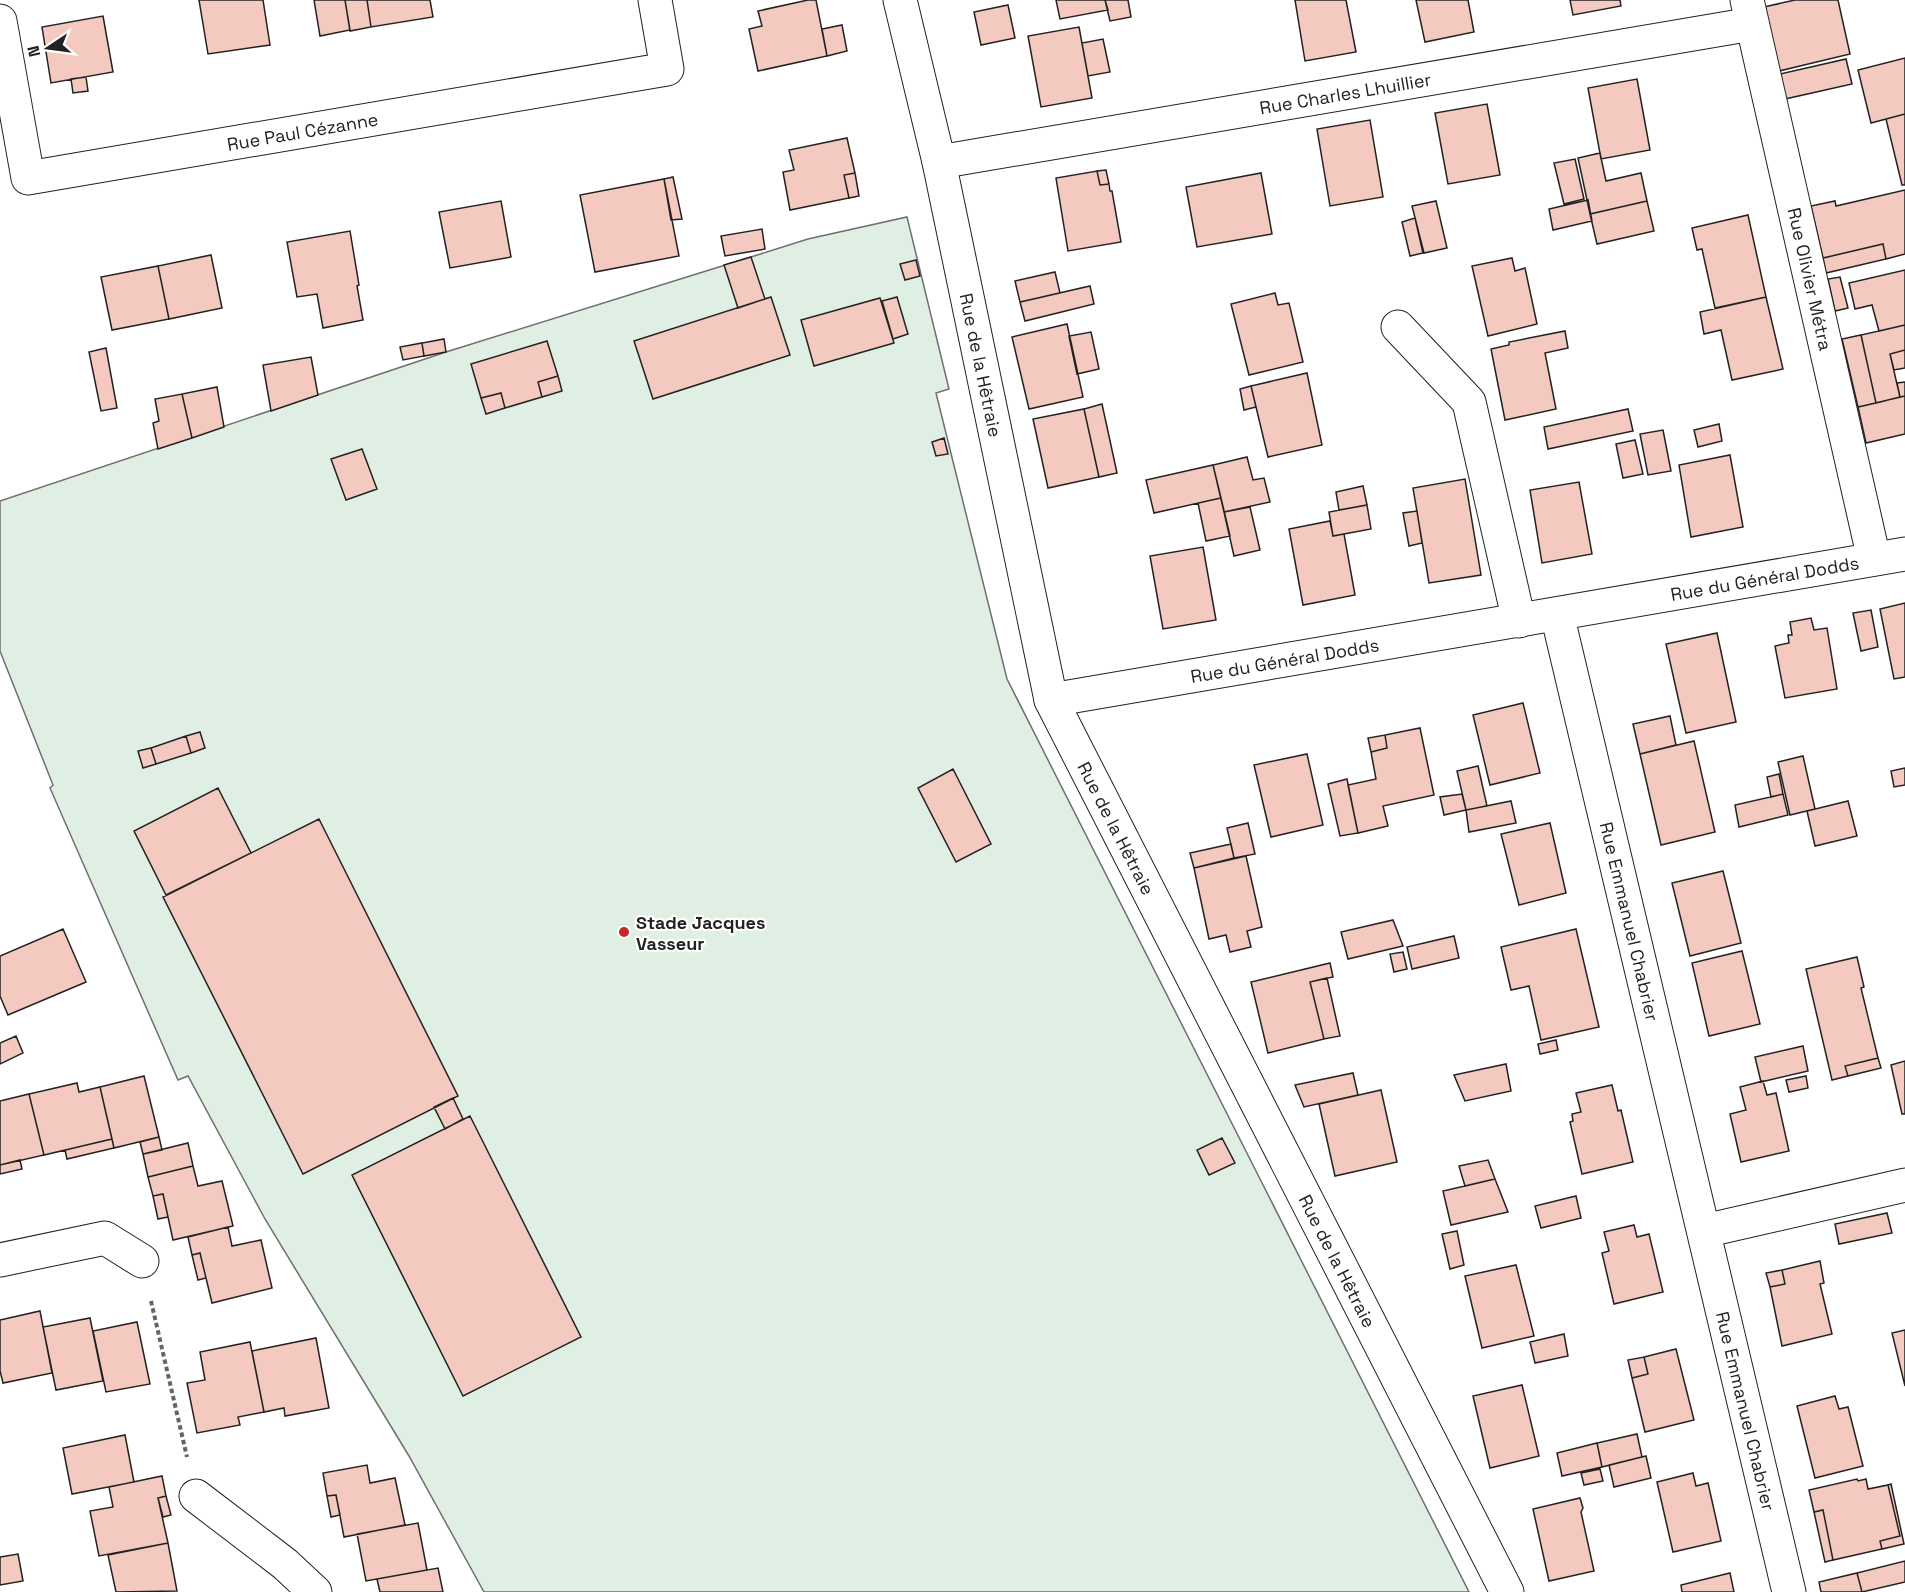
<svg xmlns="http://www.w3.org/2000/svg" width="1905" height="1592" font-family="'Space Grotesk',sans-serif">
	<style>
		.green { fill: #e0efe3; stroke: #6f6f6f; stroke-width: 1.5 }
		.building { fill: #f3c9c0; stroke: #222; stroke-width: 1.5 }
		.lines { fill: none; stroke-linecap: round; stroke-linejoin: round }
		.minor-casing { stroke: #222; stroke-width: 35 }
		.path { stroke: #646464; stroke-width: 4; stroke-dasharray: 4.5 3; stroke-linecap: butt }
		.minor { stroke: #fff; stroke-width: 33 }
		.poi-dot { fill: #c62828; stroke: #fff; stroke-width: 2 }
		.labels { text-anchor: middle; dominant-baseline: central; stroke-width: 4.5; stroke-linejoin: round; paint-order: stroke }
		.street-label { font-size: 18px; fill: #222; stroke: #fff }
		.poi-label { font-size: 18px; font-weight: bold; fill: #222; stroke: #fff; text-anchor: start }
	</style>
	<rect width="100%" height="100%" fill="#fff"/>
	<path class="green" d="M907,217L949,389L936,393L1007,679L1469,1592H484L409,1456L265,1219L188,1076L178,1080L50,788L53,785L0,651V501L446,352L751,257L808,239Z"/>
	<path class="building" d="M199,0H263L270,45L208,54Z
		M314,0H345L350,30L320,36Z
		M345,0H367L371,27L350,31Z
		M367,0H430L433,17L371,27Z
		M808,0H816L827,56L758,71L749,29L762,26L758,11Z
		M1056,0H1105L1108,10L1060,19Z
		M1105,0H1128L1131,17L1110,21Z
		M1295,0H1346L1356,52L1305,61Z
		M1416,0H1468L1474,32L1425,42Z
		M1570,0H1620L1621,6L1573,15Z
		M1795,0H1838L1850,54L1779,71L1764,7Z
		M1008,5L1015,38L981,45L974,12Z
		M103,16L113,72L51,83L42,27Z
		M842,25L847,51L827,56L822,29Z
		M1079,27L1092,98L1041,107L1028,36Z
		M1103,39L1110,72L1088,76L1082,43Z
		M1905,58V114L1871,123L1858,70Z
		M1846,59L1852,84L1785,99L1780,74Z
		M86,77L88,91L73,93L71,79Z
		M1637,79L1650,150L1601,159L1588,88Z
		M1487,104L1500,175L1448,184L1435,113Z
		M1905,114V185H1902L1886,119Z
		M1370,120L1383,197L1330,206L1317,129Z
		M847,138L855,173L844,175L849,198L790,210L783,172L794,170L789,150Z
		M1600,153L1606,181L1641,173L1647,201L1590,214L1578,158Z
		M1575,159L1584,199L1564,204L1554,163Z
		M1106,170L1109,184L1100,185L1097,171Z
		M1097,171L1100,185L1109,184L1110,191H1112L1121,242L1068,251L1056,178Z
		M855,173L859,196L849,198L844,175Z
		M1261,173L1272,234L1197,247L1186,187Z
		M673,177L682,219L671,220L664,179Z
		M664,179L679,256L595,272L580,195Z
		M1905,190V254L1886,259L1883,244L1823,258L1811,206L1835,201L1836,206Z
		M1588,200L1592,221L1553,230L1549,209Z
		M501,201L511,257L450,268L439,212Z
		M1436,201L1447,248L1424,253L1412,206Z
		M1647,201L1654,231L1597,244L1590,214Z
		M1748,215L1766,297L1715,308L1702,249L1697,250L1692,228Z
		M1415,218L1423,253L1410,256L1402,222Z
		M762,229L765,249L725,256L721,236Z
		M350,231L359,285L357,286L363,320L323,328L317,294L297,297L287,242Z
		M1883,244L1886,259L1826,273L1823,258Z
		M211,255L222,308L169,319L158,266Z
		M751,257L765,299L738,308L724,265Z
		M1512,258L1515,271L1525,268L1537,324L1488,336L1472,266Z
		M916,260L920,276L905,280L900,264Z
		M158,266L169,319L112,330L101,277Z
		M1905,270V325L1879,331L1872,305L1855,309L1849,283Z
		M1055,272L1060,293L1020,302L1015,281Z
		M1840,277L1848,308L1835,311L1828,279Z
		M1090,286L1094,304L1025,321L1020,302Z
		M1275,293L1278,305L1289,303L1303,362L1249,375L1231,304Z
		M771,297L790,355L653,399L634,341Z
		M897,297L908,334L893,339L882,301Z
		M1766,297L1783,369L1732,380L1721,330L1704,334L1700,312Z
		M880,298L894,343L814,366L801,320Z
		M1067,324L1083,397L1029,409L1012,337Z
		M1905,325V350L1890,354L1900,397L1876,403L1861,335Z
		M1565,331L1568,348L1545,353L1556,409L1505,420L1491,349L1509,345V342Z
		M1091,332L1099,369L1077,374L1069,336Z
		M1861,335L1876,403L1858,407L1842,339Z
		M444,339L446,352L424,356L422,343Z
		M547,341L558,376L538,382L542,397L505,408L501,393L481,398L471,364Z
		M422,343L424,356L403,360L400,347Z
		M106,348L117,408L101,411L89,352Z
		M1905,350V368L1894,370L1890,354Z
		M311,357L318,395L271,411L263,365Z
		M1307,373L1322,445L1268,457L1251,386Z
		M558,376L562,391L542,397L538,382Z
		M1905,382V396L1900,397L1897,383Z
		M1251,386L1256,407L1244,410L1240,389Z
		M217,387L224,427L192,438L182,394Z
		M501,393L505,408L486,414L481,398Z
		M182,394L192,438L158,449L153,423L159,421L155,399Z
		M1905,396V434L1866,443L1858,407Z
		M1102,404L1117,473L1099,477L1084,409Z
		M1084,409L1099,477L1048,488L1033,419Z
		M1628,409L1633,431L1548,449L1544,427Z
		M1719,424L1722,441L1698,447L1694,430Z
		M1663,430L1671,471L1648,475L1640,434Z
		M944,438L948,454L936,456L932,442Z
		M1635,440L1643,474L1623,478L1616,444Z
		M362,449L377,489L346,500L331,459Z
		M1730,455L1743,527L1691,537L1679,465Z
		M1247,457L1253,480L1264,478L1270,502L1224,512L1213,465Z
		M1213,465L1221,498L1154,513L1146,480Z
		M1465,479L1481,575L1429,583L1413,488Z
		M1579,482L1592,554L1542,563L1530,490Z
		M1363,486L1367,505L1339,510L1336,492Z
		M1221,498L1230,536L1206,541L1198,503Z
		M1367,505L1371,529L1333,536L1329,512Z
		M1250,507L1260,550L1234,556L1224,512Z
		M1417,511L1422,543L1409,546L1403,513Z
		M1330,521L1333,536L1344,534L1355,595L1303,605L1289,529Z
		M1203,547L1216,620L1163,629L1150,556Z
		M1905,603V677L1894,679L1880,609Z
		M1871,610L1878,647L1861,651L1853,613Z
		M1811,618L1814,630L1827,628L1837,689L1785,698L1775,646L1789,643L1788,635H1792L1790,622Z
		M1717,633L1736,722L1686,733L1666,644Z
		M1523,703L1540,773L1490,785L1473,715Z
		M1670,716L1676,745L1640,754L1633,724Z
		M1420,728L1434,795L1383,806L1388,826L1358,833L1348,785L1376,779L1371,752L1387,748L1385,735Z
		M200,732L205,748L191,753L186,736Z
		M1385,735L1387,748L1371,752L1368,738Z
		M186,736L191,753L156,764L151,748Z
		M1694,741L1715,832L1661,845L1640,754Z
		M151,748L156,764L143,768L138,751Z
		M1307,754L1323,825L1271,837L1254,765Z
		M1803,756L1815,809L1790,815L1778,762Z
		M1478,766L1487,806L1466,810L1457,771Z
		M1905,768V785L1894,787L1891,771Z
		M953,769L991,844L956,862L918,788Z
		M1779,774L1783,794L1771,797L1767,777Z
		M1347,779L1358,833L1340,836L1328,784Z
		M218,788L251,853L166,895L134,831Z
		M1462,794L1466,810L1444,815L1440,797Z
		M1783,794L1788,815L1739,827L1735,805Z
		M1511,801L1516,823L1469,832L1466,810Z
		M1848,801L1857,836L1815,846L1807,811Z
		M319,819L458,1096L303,1174L163,897Z
		M1248,823L1255,854L1234,858L1227,828Z
		M1550,823L1566,893L1519,905L1501,834Z
		M1231,844L1234,858L1194,868L1190,853Z
		M1246,856L1262,927L1247,931L1251,947L1230,952L1226,935L1209,939L1194,868Z
		M1723,871L1741,943L1690,956L1672,883Z
		M1393,920L1403,946L1348,959L1341,932Z
		M63,929L86,982L8,1015L0,996V956Z
		M1576,929L1599,1027L1541,1040L1529,986L1511,990L1501,947Z
		M1454,936L1459,958L1412,969L1407,947Z
		M1742,951L1760,1024L1709,1036L1692,963Z
		M1403,952L1407,969L1394,972L1390,954Z
		M1857,957L1864,987L1861,988L1878,1058L1845,1066L1848,1076L1832,1080L1806,969Z
		M1330,963L1333,977L1310,982L1324,1039L1268,1053L1251,982Z
		M1327,978L1340,1036L1324,1039L1310,982Z
		M16,1036L23,1053L0,1064V1043Z
		M1556,1040L1558,1050L1540,1054L1538,1044Z
		M1803,1046L1808,1071L1761,1082L1755,1057Z
		M1878,1058L1881,1068L1848,1076L1845,1066Z
		M1905,1061V1114H1902L1891,1065Z
		M1506,1064L1511,1091L1465,1101L1454,1075Z
		M1353,1073L1358,1095L1304,1107L1295,1085Z
		M144,1076L159,1137L114,1148L100,1087Z
		M1806,1076L1808,1088L1789,1092L1786,1080Z
		M1763,1081L1767,1095L1776,1093L1789,1151L1741,1162L1730,1114L1746,1110L1740,1087Z
		M77,1083L79,1092L100,1087L112,1139L44,1155L29,1094Z
		M1612,1085L1618,1111L1621,1110L1633,1162L1582,1174L1570,1122L1573,1121L1572,1114L1581,1112L1576,1093Z
		M1381,1090L1397,1162L1335,1176L1319,1104Z
		M29,1094L44,1155L0,1165V1101Z
		M453,1098L463,1119L445,1129L434,1107Z
		M470,1116L581,1337L463,1396L352,1175Z
		M159,1137L162,1150L143,1154L140,1142Z
		M1222,1138L1235,1163L1209,1175L1197,1150Z
		M112,1139L114,1148L67,1159L65,1150Z
		M188,1143L193,1166L148,1177L143,1154Z
		M20,1160L22,1169L0,1174V1165Z
		M1488,1160L1495,1179L1465,1186L1459,1166Z
		M193,1166L198,1186L222,1181L233,1226L173,1240L163,1194L153,1196L148,1177Z
		M1495,1179L1508,1212L1451,1225L1443,1191Z
		M163,1194L168,1217L158,1219L153,1196Z
		M1576,1196L1581,1218L1541,1228L1535,1206Z
		M1887,1213L1892,1233L1839,1244L1835,1224Z
		M1634,1225L1637,1237L1649,1234L1663,1292L1614,1304L1602,1253L1609,1251L1604,1232Z
		M228,1227L232,1246L261,1240L272,1288L212,1303L200,1253L192,1255L188,1237Z
		M1457,1231L1464,1265L1450,1269L1442,1234Z
		M200,1253L206,1278L198,1280L192,1255Z
		M1820,1261L1824,1283L1820,1284L1832,1334L1782,1346L1770,1287L1785,1284L1782,1270Z
		M1516,1265L1534,1336L1482,1348L1465,1276Z
		M1782,1270L1785,1284L1770,1287L1766,1273Z
		M40,1311L52,1373L3,1383L0,1371V1320Z
		M90,1318L103,1381L56,1390L43,1327Z
		M137,1322L150,1384L106,1392L93,1331Z
		M1905,1330V1386L1892,1333Z
		M1564,1334L1568,1356L1535,1363L1530,1342Z
		M316,1338L329,1408L285,1416L284,1408L264,1412L252,1351Z
		M250,1342L264,1412L238,1417L240,1425L197,1433L187,1383L205,1380L200,1352Z
		M1676,1349L1694,1420L1645,1432L1632,1378L1648,1374L1644,1357Z
		M1644,1357L1648,1374L1632,1378L1628,1360Z
		M1522,1385L1539,1456L1490,1468L1473,1396Z
		M1835,1396L1839,1409L1848,1407L1863,1466L1815,1478L1797,1406Z
		M1637,1434L1642,1457L1602,1467L1597,1443Z
		M125,1435L134,1482L72,1494L63,1448Z
		M1597,1443L1602,1467L1562,1476L1557,1453Z
		M1646,1456L1651,1478L1614,1487L1609,1465Z
		M367,1465L370,1483L395,1478L405,1525L344,1537L336,1495L327,1496L323,1473Z
		M1600,1469L1603,1481L1584,1485L1581,1473Z
		M1693,1473L1696,1486L1708,1483L1721,1541L1673,1552L1657,1482Z
		M162,1476L166,1496L158,1498L168,1543L99,1556L90,1511L113,1507L109,1487Z
		M1857,1479L1858,1481L1866,1479L1868,1489L1888,1485L1900,1536L1880,1541L1882,1549L1833,1560L1823,1510L1814,1512L1809,1490Z
		M1891,1484L1904,1544L1882,1549L1880,1541L1900,1536L1888,1485Z
		M336,1495L340,1515L331,1517L327,1496Z
		M166,1496L171,1515L163,1517L158,1498Z
		M1580,1498L1583,1508L1581,1512L1594,1571L1549,1581L1533,1509Z
		M1823,1510L1833,1560L1825,1562L1814,1512Z
		M418,1523L427,1570L366,1581L357,1534Z
		M168,1543L177,1591L116,1592L108,1555Z
		M18,1554L23,1581L0,1585V1557Z
		M1905,1561V1582L1862,1592L1857,1573Z
		M438,1568L443,1592H380L377,1579Z
		M1730,1573L1734,1592H1682L1681,1585Z
		M1857,1573L1862,1592H1821L1819,1582Z"/>
	<g class="lines">
		<defs>
			<g id="minor">
				<path id="s1" d="M900,0L939,162L1051,700L1507,1592"/>
				<path id="s2" d="M1747,0L1874,559"/>
				<path id="s3" d="M0,21L28,178L667,69L655,0"/>
				<path id="s4" d="M939,162L1752,24"/>
				<path d="M1398,327L1469,402L1519,621"/>
				<path id="s5" d="M1557,614L1789,1592"/>
				<path id="s6" d="M1051,700L1905,554"/>
				<path d="M1704,1231L1905,1185"/>
				<path d="M0,1260L105,1238L142,1261"/>
				<path d="M196,1496L285,1564L315,1592"/>
			</g>
		</defs>
		<use href="#minor" class="minor-casing"/>
		<path class="path" d="M151,1301L187,1457"/>
		<use href="#minor" class="minor"/>
	</g>
	<circle class="poi-dot" cx="624" cy="932" r="6"/>
	<g class="labels">
		<g class="street-label">
			<text stroke="none"><textPath href="#s4" startOffset="412">Rue Charles Lhuillier</textPath></text>
			<text stroke="none"><textPath href="#s3" startOffset="438">Rue Paul Cézanne</textPath></text>
			<text stroke="none"><textPath href="#s2" startOffset="286">Rue Olivier Métra</textPath></text>
			<text stroke="none"><textPath href="#s1" startOffset="374">Rue de la Hêtraie</textPath></text>
			<text stroke="none"><textPath href="#s6" startOffset="724">Rue du Général Dodds</textPath></text>
			<text stroke="none"><textPath href="#s6" startOffset="237">Rue du Général Dodds</textPath></text>
			<text stroke="none"><textPath href="#s1" startOffset="860">Rue de la Hêtraie</textPath></text>
			<text stroke="none"><textPath href="#s5" startOffset="316">Rue Emmanuel Chabrier</textPath></text>
			<text stroke="none"><textPath href="#s1" startOffset="1346">Rue de la Hêtraie</textPath></text>
			<text stroke="none"><textPath href="#s5" startOffset="819">Rue Emmanuel Chabrier</textPath></text>
		</g>
		<g class="poi-label">
			<text x="636" y="922">Stade Jacques<tspan x="636" dy="21">Vasseur</tspan></text>
		</g>
	</g>
	<g transform="translate(48 48) rotate(257)" stroke="#ffffff" stroke-width="4.5" paint-order="stroke">
	<path d="M0-4.5L10 22L0 15L-10 22Z" fill="#222222"/>
	<text y="-9" font-size="16" font-weight="bold" text-anchor="middle" fill="#222222">N</text>
	</g>
</svg>
